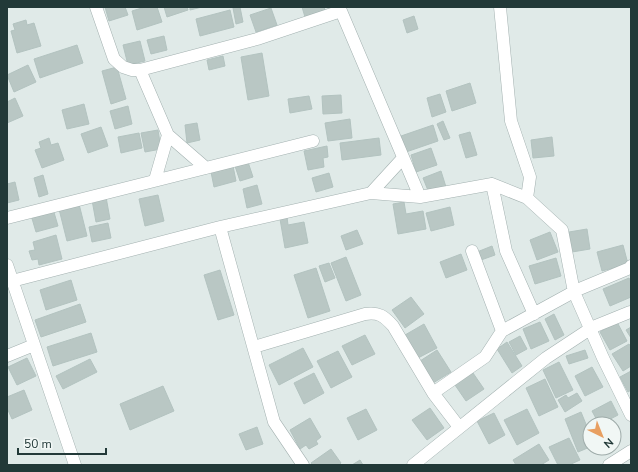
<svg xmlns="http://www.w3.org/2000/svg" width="638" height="472" font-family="'Nunito Sans',sans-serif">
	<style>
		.building { fill: #b9c7c4; stroke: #b3c3c0 }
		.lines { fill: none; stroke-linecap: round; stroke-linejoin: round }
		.minor-casing { stroke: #a3b1b0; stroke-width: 13 }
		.minor { stroke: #fff; stroke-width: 12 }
	</style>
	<rect width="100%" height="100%" fill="#e0eae8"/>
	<path class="building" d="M105,7H125L128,15L109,21Z
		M145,7H157L162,22L137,30L132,11Z
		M164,7H187L188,10L167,17Z
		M190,7H202L190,10Z
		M236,7H240L243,22L236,24L233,8Z
		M302,7H324L325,10L305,17Z
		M271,8L277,25L256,32L250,15Z
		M230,10L234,27L200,36L196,19Z
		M414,16L418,29L407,33L403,20Z
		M26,20L27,25L34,23L41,46L17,53L11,31L15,30L13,24Z
		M164,36L167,50L151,54L147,40Z
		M140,41L145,61L128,65L123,45Z
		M77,45L83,63L40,78L34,59Z
		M262,53L269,96L248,100L241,57Z
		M223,56L225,66L209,70L207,60Z
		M28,65L36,82L14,92L7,75Z
		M117,67L126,99L111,104L102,71Z
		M470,83L476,103L452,111L446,91Z
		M440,94L446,112L432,117L427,98Z
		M341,95L342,113L323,114L322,96Z
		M309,96L312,109L290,113L288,99Z
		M15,98L23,116L7,123V102Z
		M84,104L89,124L67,129L62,110Z
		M128,106L132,124L115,129L110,111Z
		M350,119L352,138L328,141L325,123Z
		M443,121L450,138L444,140L437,124Z
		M197,123L200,140L187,143L185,125Z
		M433,125L438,141L406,152L401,136Z
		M101,127L108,146L88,153L81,134Z
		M158,130L161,149L145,152L141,133Z
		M470,132L477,155L466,158L459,135Z
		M139,133L142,148L121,153L118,137Z
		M552,137L554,156L533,158L531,140Z
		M49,138L51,145L58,143L64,160L42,168L35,150L41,148L39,142Z
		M379,138L381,155L342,160L340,143Z
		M327,146L328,157L323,158L324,167L308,170L304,151Z
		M431,148L437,165L416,172L411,155Z
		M248,162L253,177L240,181L235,166Z
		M233,166L236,181L214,187L211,172Z
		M441,171L446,187L429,193L423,178Z
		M329,173L333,187L316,192L312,178Z
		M43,175L48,194L39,197L34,178Z
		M15,182L19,200L7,203V184Z
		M257,185L262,204L247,208L243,189Z
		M158,195L164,221L145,226L139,199Z
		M106,197L110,219L96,222L92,200Z
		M404,202L406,214L423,211L426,229L398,234L393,204Z
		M79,204L87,236L67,241L59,209Z
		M450,207L454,225L431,231L426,213Z
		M53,209L58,226L36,232L31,215Z
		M287,217L288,225L304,222L308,243L285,248L280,219Z
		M108,223L111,238L92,242L89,227Z
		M587,229L590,249L572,252L569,232Z
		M357,230L363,244L346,250L341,236Z
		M550,232L558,252L537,260L530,240Z
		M56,235L62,259L39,265L38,259L32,260L29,251L35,250L33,242Z
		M623,245L628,264L602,271L597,252Z
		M492,246L495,255L481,260L477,252Z
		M461,254L467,270L446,278L440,262Z
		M346,257L361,295L346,301L331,263Z
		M556,258L561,276L535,284L529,266Z
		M329,263L335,278L325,282L319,266Z
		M316,268L330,311L308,318L294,275Z
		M220,270L234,315L218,320L204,275Z
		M629,278L631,282V297L610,306L603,289Z
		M71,280L77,300L46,310L40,290Z
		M411,297L424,314L405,328L392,310Z
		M80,304L86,322L41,337L35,320Z
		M554,314L564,335L555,340L545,319Z
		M540,322L549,341L531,349L523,329Z
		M617,322L627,341L610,350L600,332Z
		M424,324L437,348L418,358L405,335Z
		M631,327V338L626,330Z
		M91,333L97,352L53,366L47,347Z
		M365,335L375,354L352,365L342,346Z
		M520,336L527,349L516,355L509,342Z
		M507,342L522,366L512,373L497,349Z
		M629,344L631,347V366L623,371L612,354Z
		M303,348L313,367L279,385L269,365Z
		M437,350L451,372L433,383L420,361Z
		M585,350L588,358L569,364L566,356Z
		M338,351L352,377L331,388L317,361Z
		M27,358L36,376L17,385L8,367Z
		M90,359L97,372L63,389L56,376Z
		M559,362L573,390L556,398L543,370Z
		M592,367L603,387L585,396L575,376Z
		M631,371V390L628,392L620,377Z
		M314,373L324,393L304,404L294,383Z
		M473,373L484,389L466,401L455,385Z
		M545,379L558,407L539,416L526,388Z
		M163,386L174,411L130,430L120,404Z
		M24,390L32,410L12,419L7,408V397Z
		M577,393L582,401L565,412L558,400L566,395L568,398Z
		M611,401L618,415L601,424H599L592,411Z
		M430,408L444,428L427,440L412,420Z
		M366,409L377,430L358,440L347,418Z
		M527,409L539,433L517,445L504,420Z
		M581,412L590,434V447L578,452L565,419Z
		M494,413L505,435L489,444L477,421Z
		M310,418L321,437L316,441L318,444L309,449L306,445L300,449L290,430Z
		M257,427L263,444L246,450L239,434Z
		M569,438L580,460L569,465H558L549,447Z
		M539,444L549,460L541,465H516L513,460Z
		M331,449L341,463L339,465H313L311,463Z
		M360,460L363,465H352Z"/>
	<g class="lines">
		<defs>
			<path id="minor" d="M96,7L114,59L123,67L132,70H140L257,39L341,11L420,197L492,184L527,198L562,230L574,292L603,358L631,415
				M500,7L511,121L530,177L527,198
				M140,70L168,135L155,180
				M168,135L206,168
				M492,184L506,251L534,314
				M371,193L403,158
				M7,218L313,141
				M220,227L274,422L303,465
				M472,251L502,331
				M7,265L75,465
				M12,281L220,227L371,193L420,197
				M254,347L365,314C379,312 384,316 393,326L433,393L459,427
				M7,356L34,345
				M433,393L485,357L502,331L577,290L630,268L631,266
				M413,465L546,358L593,327L630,312
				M609,465L631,451"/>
		</defs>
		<use href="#minor" class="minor-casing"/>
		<use href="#minor" class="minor"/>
	</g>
	<rect width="638" height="472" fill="none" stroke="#223938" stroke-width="16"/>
	<g transform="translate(602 436) rotate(137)"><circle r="19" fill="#f1f7f5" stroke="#9eaba9"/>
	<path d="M0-3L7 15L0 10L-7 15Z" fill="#e89f61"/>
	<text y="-6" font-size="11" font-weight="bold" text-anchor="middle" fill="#223938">N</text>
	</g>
	<path d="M18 448v6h88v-6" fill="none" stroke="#223938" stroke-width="2"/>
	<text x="24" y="448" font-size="12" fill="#223938" stroke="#f1f7f5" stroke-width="3" paint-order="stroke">50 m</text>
</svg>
